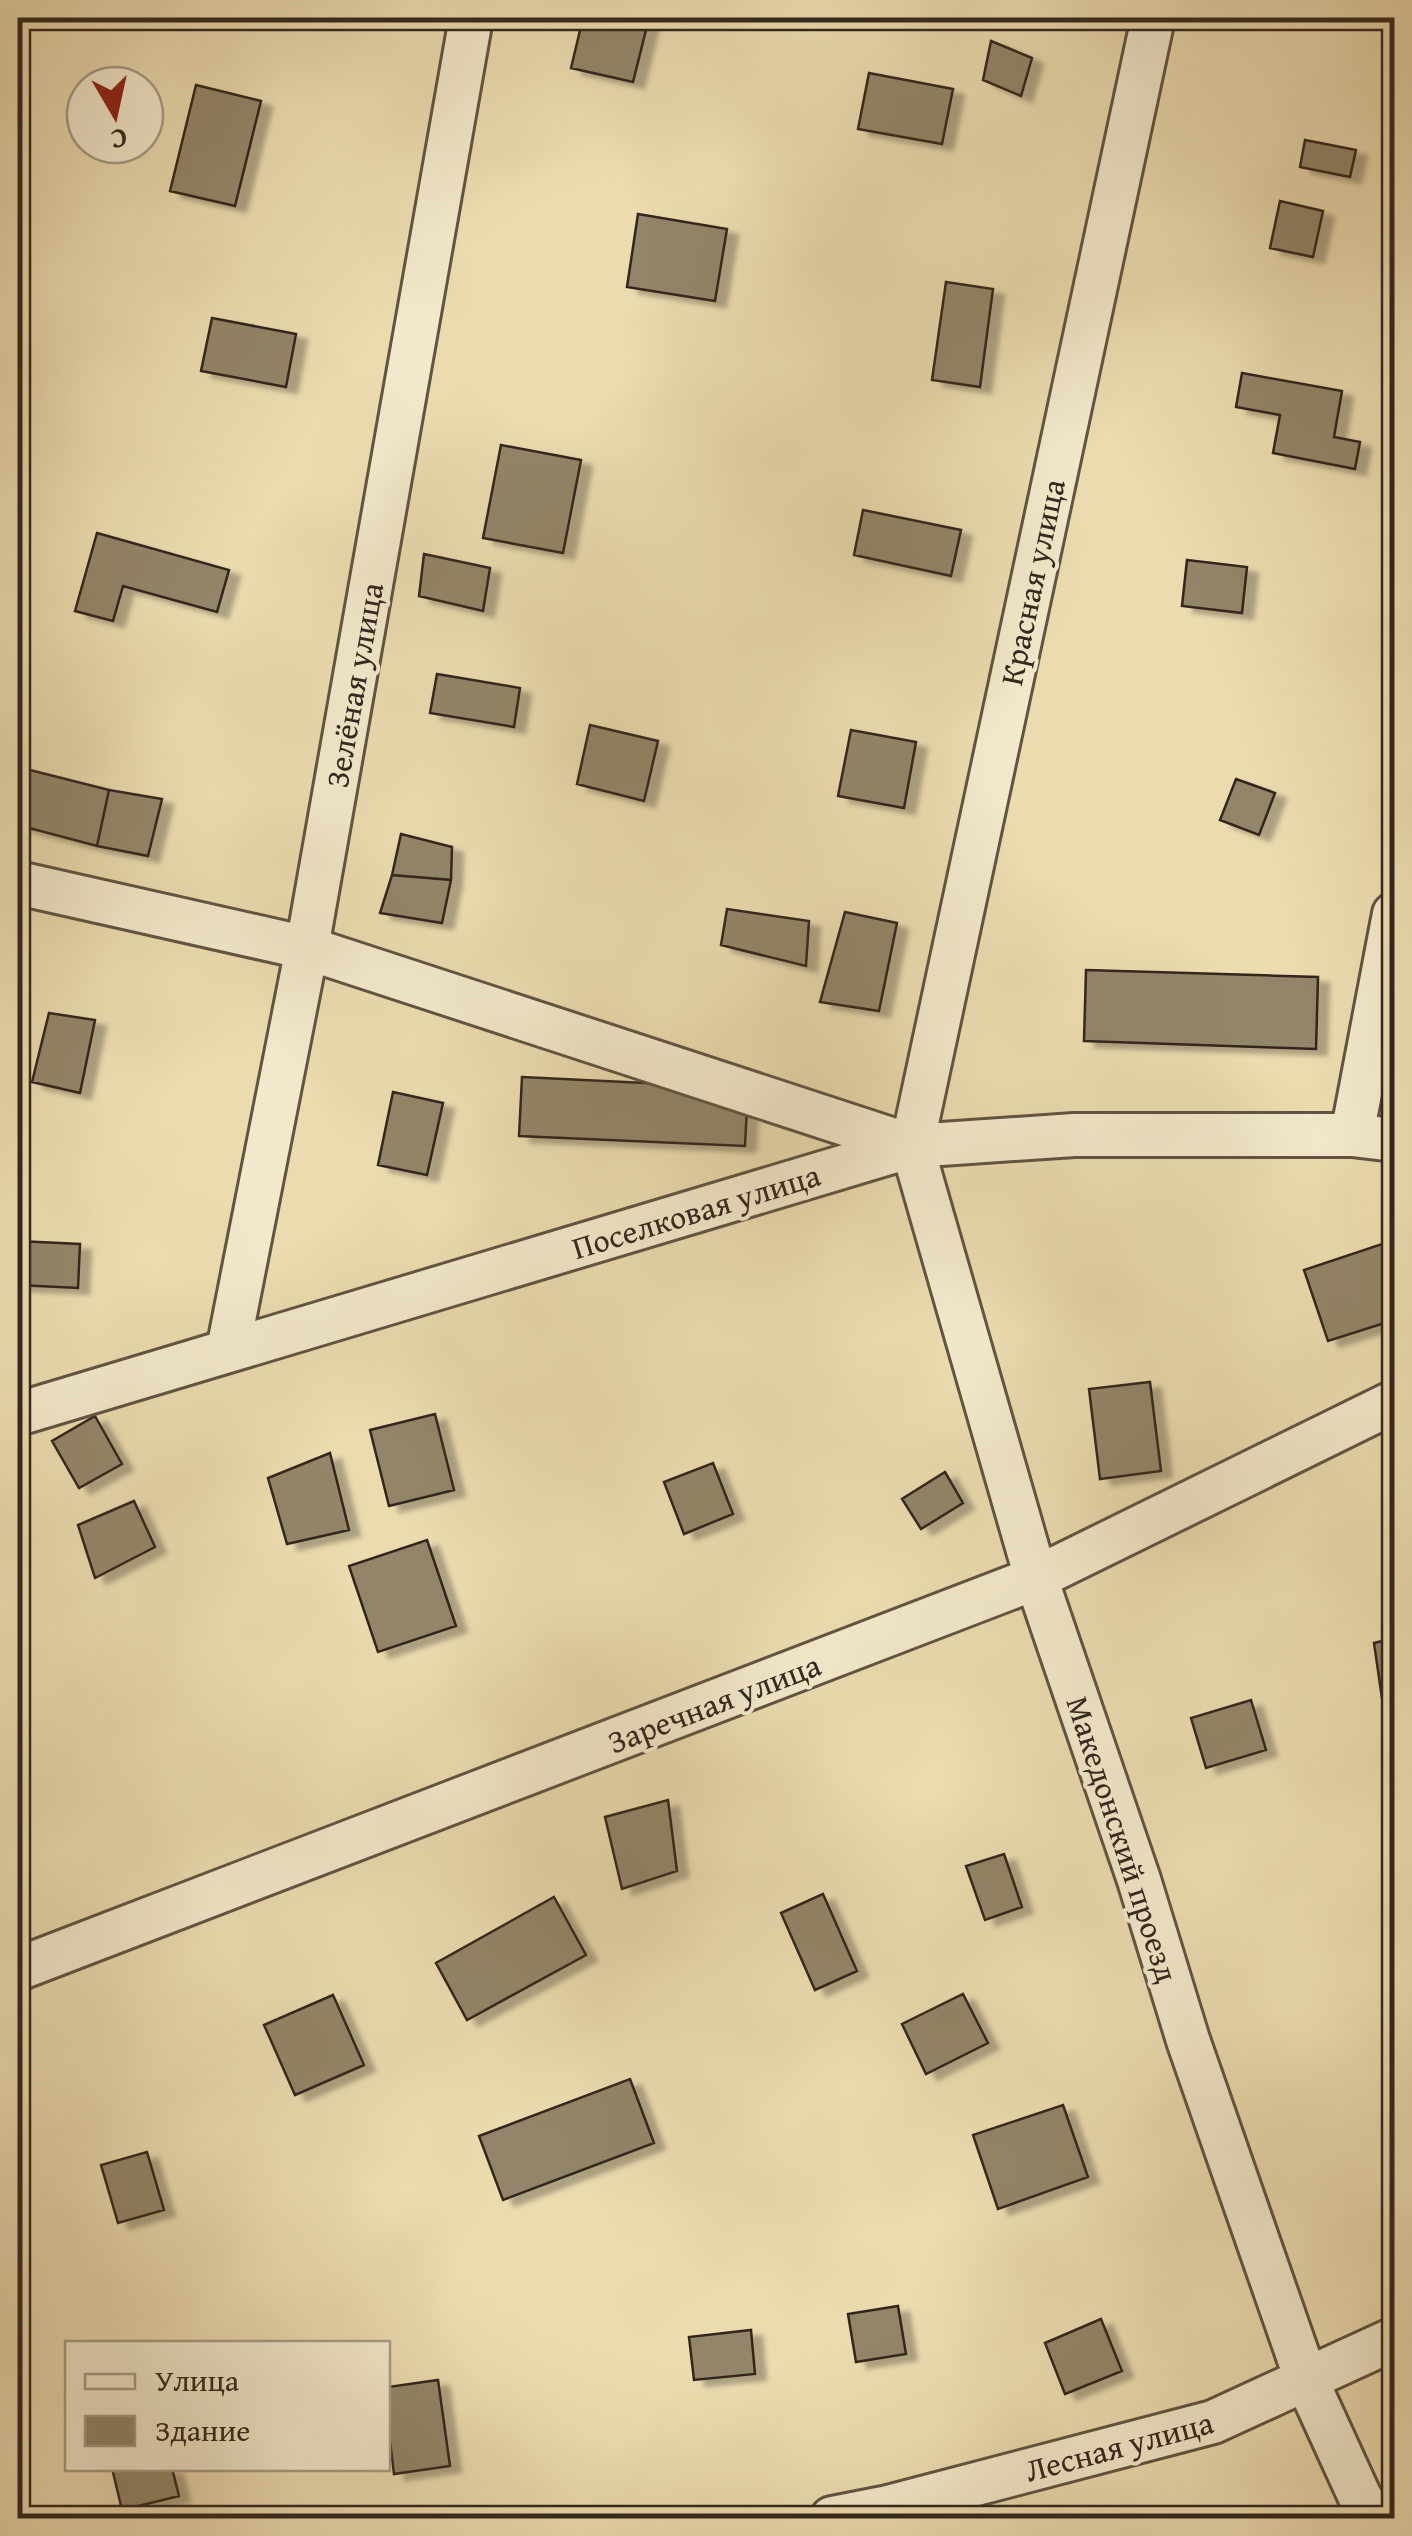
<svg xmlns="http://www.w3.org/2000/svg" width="1412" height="2536" font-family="'Gentium Book Plus',serif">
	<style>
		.building { fill: #938569; stroke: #33271e; stroke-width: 2.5; filter: url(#shadow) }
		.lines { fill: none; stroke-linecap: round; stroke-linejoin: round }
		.minor-casing { stroke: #615442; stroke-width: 48 }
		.minor { stroke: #f2e8cb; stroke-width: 42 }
		.labels { text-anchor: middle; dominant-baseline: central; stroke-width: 8; stroke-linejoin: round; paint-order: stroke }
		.street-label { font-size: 32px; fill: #33271e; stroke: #f2e8cb }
	</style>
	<defs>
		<filter id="shadow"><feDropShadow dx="11" dy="6" stdDeviation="2.5" flood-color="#0004"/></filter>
	</defs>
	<rect width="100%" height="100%" fill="#ebdbaf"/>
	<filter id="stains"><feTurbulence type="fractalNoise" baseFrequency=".002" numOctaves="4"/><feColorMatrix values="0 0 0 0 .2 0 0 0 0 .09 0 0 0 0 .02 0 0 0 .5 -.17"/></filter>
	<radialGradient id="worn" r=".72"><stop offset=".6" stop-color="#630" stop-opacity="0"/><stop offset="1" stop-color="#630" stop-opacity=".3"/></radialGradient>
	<path class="building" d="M583,18H649L633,82L571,68Z
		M991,41L1032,58L1021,96L983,80Z
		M869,73L953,89L942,144L858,129Z
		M196,85L261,101L235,206L170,191Z
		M1305,140L1356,150L1350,177L1300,167Z
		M1280,201L1323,211L1313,257L1270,248Z
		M638,214L727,229L715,301L627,287Z
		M946,282L993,289L980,387L932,380Z
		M212,318L296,334L286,387L201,371Z
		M1242,373L1342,391L1334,437L1360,442L1355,469L1273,453L1280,415L1236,407Z
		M501,445L581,460L563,553L483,538Z
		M863,510L961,530L951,576L854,555Z
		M97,533L229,570L217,612L123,586L113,621L75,611Z
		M424,554L490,568L483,611L419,596Z
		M1187,560L1247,567L1242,613L1182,606Z
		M437,674L520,688L514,727L430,713Z
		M590,725L658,741L644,801L577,784Z
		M851,730L916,742L904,808L838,796Z
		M22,768L109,790L97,846L18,825V787Z
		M1236,779L1275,793L1259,835L1220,820Z
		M109,790L162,799L148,856L97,846Z
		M401,834L452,847L451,880L392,875Z
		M392,875L451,880L442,923L380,913Z
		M727,909L809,921L806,966L721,945Z
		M845,912L897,923L879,1011L820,1002Z
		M1086,970L1318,977L1316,1049L1084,1041Z
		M49,1013L95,1020L80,1093L32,1082Z
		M522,1077L748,1088L745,1146L519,1136Z
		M393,1092L443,1103L427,1175L378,1165Z
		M18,1241L80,1244L78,1288L18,1285Z
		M1391,1241L1394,1252V1320L1328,1341L1304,1270Z
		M1150,1382L1161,1471L1100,1479L1089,1389Z
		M435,1414L454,1490L389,1506L370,1430Z
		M95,1416L122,1464L79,1488L52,1441Z
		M330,1453L349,1530L287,1544L268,1478Z
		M713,1463L733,1514L684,1534L664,1482Z
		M945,1472L963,1503L921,1529L902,1499Z
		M134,1501L155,1547L95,1578L78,1525Z
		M427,1540L456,1626L378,1652L349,1566Z
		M1394,1638V1724L1386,1726L1374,1643Z
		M1251,1700L1266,1750L1206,1768L1191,1718Z
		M668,1800L677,1871L622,1889L605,1817Z
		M1004,1854L1022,1907L985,1920L966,1866Z
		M823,1894L857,1971L815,1990L781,1913Z
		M554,1897L586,1955L467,2020L436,1963Z
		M963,1994L988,2043L926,2074L902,2024Z
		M333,1995L364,2065L295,2095L264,2025Z
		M630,2079L654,2143L503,2200L479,2136Z
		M1063,2105L1088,2177L998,2209L973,2135Z
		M147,2152L164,2210L118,2223L101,2165Z
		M898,2306L906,2354L856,2362L848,2314Z
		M1101,2319L1122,2371L1065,2394L1045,2343Z
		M751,2330L755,2374L694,2380L689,2337Z
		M438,2380L450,2466L394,2474L388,2426V2387Z
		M112,2468H172L179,2496L122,2510Z"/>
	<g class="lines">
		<defs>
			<path id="minor" d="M1153,18L912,1146L1036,1578L1139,1880L1188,2040L1306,2379L1359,2495L1372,2518
				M18,883L307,948L912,1146
				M1352,1135L1394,914
				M228,1350L307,948L471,18
				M18,1414L912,1146L1074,1135H1352L1394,1140
				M18,1969L1036,1578L1394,1402
				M832,2518L888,2507L1213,2422L1394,2339"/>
		</defs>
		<use href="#minor" class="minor-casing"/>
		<use href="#minor" class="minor"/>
	</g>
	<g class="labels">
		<g class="street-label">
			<text transform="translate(1032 582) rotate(-78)">Красная улица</text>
			<text transform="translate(354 685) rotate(-80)">Зелёная улица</text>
			<text transform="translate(696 1211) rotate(-17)">Поселковая улица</text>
			<text transform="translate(714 1703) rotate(-21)">Заречная улица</text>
			<text transform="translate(1123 1839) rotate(72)">Македонский проезд</text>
			<text transform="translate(1119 2446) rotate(-15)">Лесная улица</text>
		</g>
	</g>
	<rect width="1412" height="2536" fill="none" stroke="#ebdbaf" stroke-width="60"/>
	<rect x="20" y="20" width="1372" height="2496" fill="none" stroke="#33271e" stroke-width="5"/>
	<rect x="30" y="30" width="1352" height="2476" fill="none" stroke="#33271e" stroke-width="2.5"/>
	<rect x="65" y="2341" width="325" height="130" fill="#f2e8cb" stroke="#a69b86" stroke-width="2.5"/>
	<rect x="85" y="2374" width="50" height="15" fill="#f2e8cb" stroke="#a69b86" stroke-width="2.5"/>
	<text x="155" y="2391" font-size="30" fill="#33271e">Улица</text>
	<rect x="85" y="2416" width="50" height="30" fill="#938569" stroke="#a69b86" stroke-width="2.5"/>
	<text x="155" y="2441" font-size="30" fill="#33271e">Здание</text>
	<g transform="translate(115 115) rotate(171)"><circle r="48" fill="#f2e8cb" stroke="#a69b86" stroke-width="2.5"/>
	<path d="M0-8L18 38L0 25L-18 38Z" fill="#8f2418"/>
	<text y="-15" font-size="28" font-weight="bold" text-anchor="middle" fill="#33271e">С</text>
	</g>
	<rect width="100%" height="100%" filter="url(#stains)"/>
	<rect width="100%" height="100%" fill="url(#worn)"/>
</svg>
